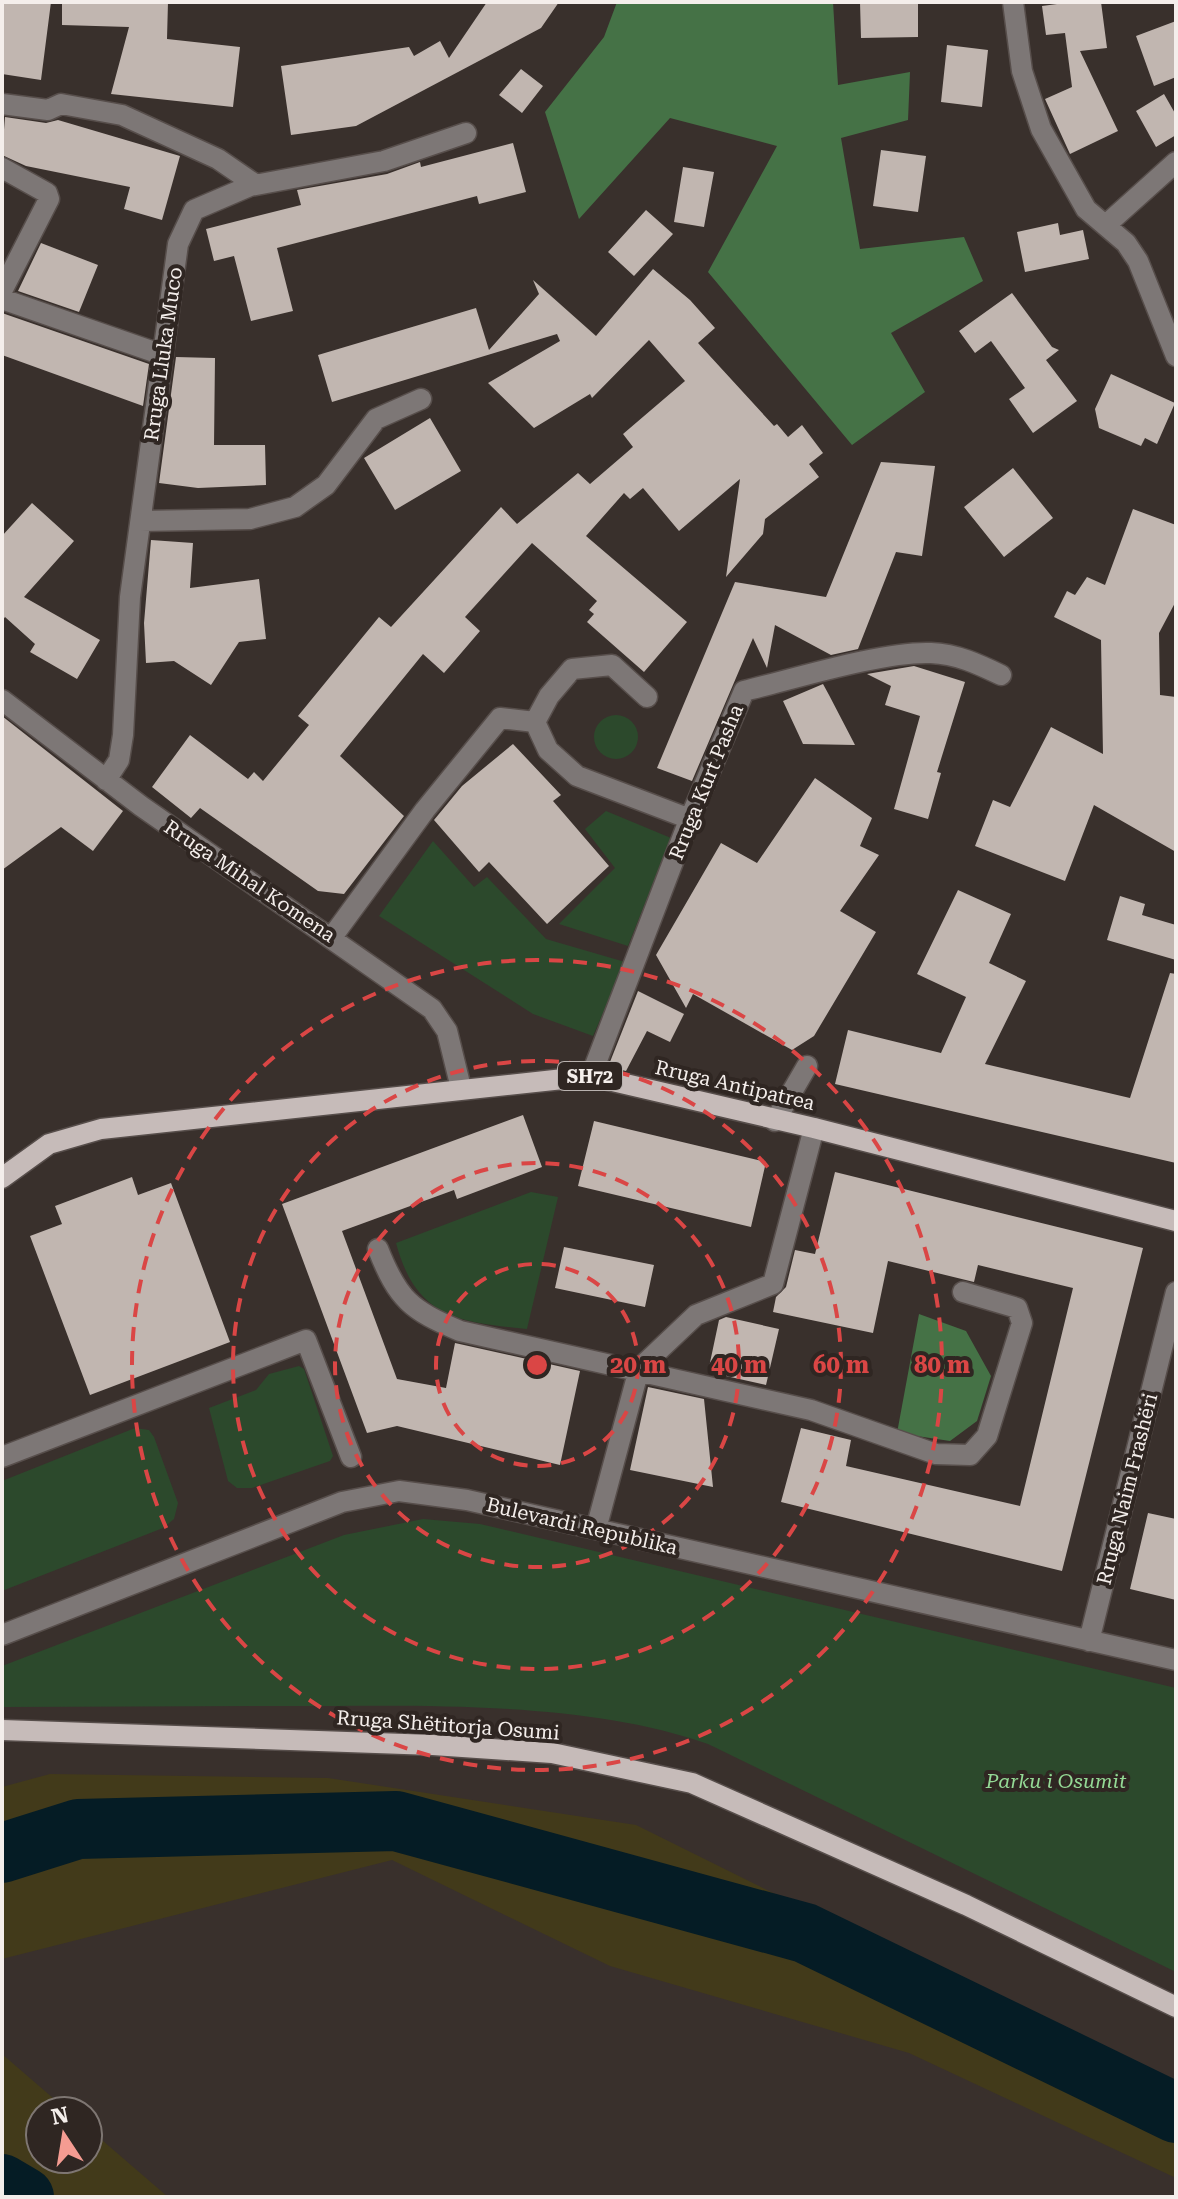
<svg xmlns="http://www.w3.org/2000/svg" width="1178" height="2199" font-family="'Roboto Serif',serif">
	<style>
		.green { fill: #2c492c }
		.forest { fill: #457246 }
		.sand { fill: #423a1a }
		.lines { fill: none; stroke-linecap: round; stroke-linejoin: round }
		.river { stroke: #051c25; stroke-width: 60 }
		.building { fill: #c1b6b0 }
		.minor-casing { stroke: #574e4b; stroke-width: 23 }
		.major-casing { stroke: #574e4b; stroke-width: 23 }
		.minor { stroke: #7d7776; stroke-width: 20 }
		.major { stroke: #c6bbb9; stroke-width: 20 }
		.ring { fill: none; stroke: #da4645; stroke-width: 4; stroke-dasharray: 14 10 }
		.labels { text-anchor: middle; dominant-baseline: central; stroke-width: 8; stroke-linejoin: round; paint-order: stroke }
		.shield { fill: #2f2622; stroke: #b9b2af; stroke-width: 2 }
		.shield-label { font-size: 18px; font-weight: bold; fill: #f4eeeb }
		.street-label { font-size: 20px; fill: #f4eeeb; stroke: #2f2622 }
		.park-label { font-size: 20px; font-style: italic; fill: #94d995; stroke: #2f2622 }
		.centre { fill: #da4645; stroke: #2f2622; stroke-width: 4 }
		.ring-label { font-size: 24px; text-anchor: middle; font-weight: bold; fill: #da4645; stroke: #2f2622; stroke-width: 8; stroke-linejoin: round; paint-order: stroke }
	</style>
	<rect width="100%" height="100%" fill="#39302c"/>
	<path class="green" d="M594 737a22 22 0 1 1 44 0a22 22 0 1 1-44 0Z
		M606,811L671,838L628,946L559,924L615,868L585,829Z
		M433,841L474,887L487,877L546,939L625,962L593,1036L533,1014L379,916Z
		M531,1192L558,1197L527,1329C458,1322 416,1318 396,1243Z
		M299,1366L304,1369L333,1456L330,1461L252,1488H237L228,1481L209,1408L256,1390L269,1374Z
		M135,1428L149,1430L154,1437L178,1503L174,1519L163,1528L2,1591V1481Z
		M423,1519L480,1524L1176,1688V1972L708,1744C596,1704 443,1705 324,1706C216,1706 109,1707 2,1707V1666L344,1535Z"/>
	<path class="forest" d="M617,2H833L838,85L910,72L908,120L841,138L860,249L964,237L983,281L891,333L925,392L852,445L708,272L777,146L670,118L579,219L545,112L604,37Z
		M919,1314L966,1331L991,1376L977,1421L950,1441L897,1433Z"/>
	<path class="sand" d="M50,1774L328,1778L636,1825L1033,2022L1176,2081V2178L909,2053L610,1966L392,1860L2,1959V1787Z
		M2,2054L68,2111H40V2159H88V2128L168,2197H2Z"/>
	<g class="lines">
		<path class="river" d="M2,1853L78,1829L396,1821L805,1933L1176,2113
			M2,2184L24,2197"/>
	</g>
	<path class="building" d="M2,2H51L41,80L2,74Z
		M62,2H168L167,39L240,47L233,107L111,94L129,27L62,25Z
		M487,2H559L541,28L356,126L291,135L281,66L409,47L414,56L440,41L449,58Z
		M860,2H918V37L861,38Z
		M1072,2H1101L1107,48L1080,51L1118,131L1070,154L1045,99L1072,87L1065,33L1046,35L1042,6Z
		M1176,21V77L1154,86L1136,36Z
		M947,45L988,50L982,107L941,102Z
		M521,69L543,86L522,113L499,95Z
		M1164,94L1176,115V135L1156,147L1136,111Z
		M5,117L46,123L58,120L180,156L162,220L124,209L130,187L26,166L2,155Z
		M513,143L526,192L479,204L477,196L277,248L293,311L251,321L234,256L214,261L206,229L301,205L297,190L387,174L420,162L421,167Z
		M881,150L926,156L918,212L873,206Z
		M683,167L714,172L704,227L674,222Z
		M646,210L673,234L634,276L608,252Z
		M1058,223L1060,235L1083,230L1089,259L1025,272L1017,232Z
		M41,243L98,265L79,312L18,291Z
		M653,269L690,300L715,328L698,343L774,426L777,424L788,437L802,425L823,453L809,464L819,477L765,519L763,534L726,577L740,479L679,531L643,488L630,499L624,493L586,536L687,622L644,672L587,622L594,614L589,610L597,601L532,543L465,617L480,631L444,673L423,654L340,756L404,816L344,894L318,891L200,808L191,818L152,787L190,735L248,779L254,772L263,781L309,725L298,716L379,617L391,627L501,507L517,524L578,473L590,484L633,447L623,434L685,381L649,340L592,398L590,394L534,428L488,383L560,341L557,334L332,402L318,355L476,308L489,350L539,294L533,280L596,336Z
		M1012,293L1052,347L1059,350L1046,360L1077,401L1033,433L1009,399L1025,388L991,341L975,353L959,331Z
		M2,313L149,364L143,406L2,355Z
		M176,357L215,358L214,445H265L266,485L198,488L159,483Z
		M1111,374L1175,403L1157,444L1145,438L1141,446L1099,428L1095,409Z
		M430,418L461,471L395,510L364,458Z
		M881,462L935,466L922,556L896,552L858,649L831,655L775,625L767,668L753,638L692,781L657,768L735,582L826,597Z
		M1013,468L1053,518L1004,557L964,507Z
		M32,503L74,541L24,597L100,640L77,679L30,652L35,644L5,617L2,621V536Z
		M1133,509L1176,525V601L1159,633L1160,695L1176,697V852L1094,805L1065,881L975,846L993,800L1010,807L1051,727L1103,754L1101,640L1054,617L1067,591L1075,595L1087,577L1105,585Z
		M151,540L193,543L190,588L259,579L266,639L239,642L211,685L174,661L146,663L144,623Z
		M914,666L965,682L937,772L941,773L928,819L894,809L920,716L885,705L891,686L867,674Z
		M823,684L829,695L855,745L803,744L783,701Z
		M2,716L123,811L93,851L61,827L2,870Z
		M513,744L561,795L553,801L609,866L547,924L489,862L479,872L434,820L462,786Z
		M815,778L872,818L860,846L879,855L840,911L876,932L814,1036L792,1050L693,994L686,1008L656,955L721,843L757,863Z
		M958,890L1011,914L989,963L1026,981L985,1064L1130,1098L1170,973L1176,974V1163L835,1084L848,1030L941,1053L966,997L917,974Z
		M1120,896L1145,904L1142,915L1176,925V960L1107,940Z
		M638,991L684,1014L670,1042L647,1031L626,1071L608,1067Z
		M523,1115L542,1167L457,1199L454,1190L342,1231L397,1379L446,1388L455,1343L580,1371L560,1465L397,1426L367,1433L282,1204Z
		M594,1121L766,1162L751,1227L578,1186Z
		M835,1172L1143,1248L1062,1571L781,1502L801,1428L851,1440L846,1466L1020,1506L1073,1288L978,1265L974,1282L888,1261L873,1333L773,1312L776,1297L786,1287L795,1250L815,1254Z
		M132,1177L138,1195L171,1183L230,1342L90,1395L30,1236L62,1224L55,1206Z
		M564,1247L654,1265L645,1307L555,1288Z
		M726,1317L779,1329L766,1385L708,1372L719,1320Z
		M648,1387L704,1399L713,1487L630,1470Z
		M1148,1513L1176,1519V1600L1130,1589Z"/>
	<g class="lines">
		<defs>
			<path id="minor" d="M1013,2L1022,71L1041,129L1086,209L1126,243L1138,261L1176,356
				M2,104L48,110L61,104L122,115L218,159L256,185
				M2,168L47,193L49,199L2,291
				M1107,224L1176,162
				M2,299L163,355
				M141,521L250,519L295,507L326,485L376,419L421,399
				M647,697L612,665L572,669L549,696L535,722L548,750L577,776L690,819
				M2,700L141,806L432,1009L447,1031L461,1088
				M106,780L119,760L123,735L130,597L178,244L194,210L250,186L384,161L466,133
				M332,937L425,810L500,718L535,722
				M591,1076L686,828L744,691C794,679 883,651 931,653C957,654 978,664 1001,675
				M775,1121L807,1066
				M378,1249C398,1300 411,1310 460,1331L811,1410L936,1454L970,1455L987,1436L1022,1323L1017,1308L963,1292
				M2,1457L306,1340L351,1457
				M596,1529L639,1369L696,1315L773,1284L814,1128
				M2,1635L342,1502L399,1491L467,1500L1176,1660
				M1089,1641L1176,1292"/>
			<path id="major" d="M2,1178L49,1144L101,1129L591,1076L814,1128L1176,1221
				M2,1730L433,1745L552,1753L692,1783L966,1905L1176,2007"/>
		</defs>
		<use href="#minor" class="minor-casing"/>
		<use href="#major" class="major-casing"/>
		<use href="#minor" class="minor"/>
		<use href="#major" class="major"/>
	</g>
	<g class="ring">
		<circle cx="537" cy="1365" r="101"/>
		<circle cx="537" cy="1365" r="202"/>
		<circle cx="537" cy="1365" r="304"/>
		<circle cx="537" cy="1365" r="405"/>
	</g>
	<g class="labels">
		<rect class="shield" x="558" y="1062" width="64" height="28" rx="6"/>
		<g class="shield-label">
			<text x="590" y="1076">SH72</text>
		</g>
		<g class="street-label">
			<text transform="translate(163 354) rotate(-82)">Rruga Lluka Muco</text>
			<text transform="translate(706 782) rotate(-68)">Rruga Kurt Pasha</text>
			<text transform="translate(250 881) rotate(34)">Rruga Mihal Komena</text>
			<text transform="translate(735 1085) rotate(13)">Rruga Antipatrea</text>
			<text transform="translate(1127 1489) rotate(-76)">Rruga Naim Frashëri</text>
			<text transform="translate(582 1526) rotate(13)">Bulevardi Republika</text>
			<text transform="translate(448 1725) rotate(4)">Rruga Shëtitorja Osumi</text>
		</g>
		<g class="park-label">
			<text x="1056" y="1781">Parku i Osumit</text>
		</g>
	</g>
	<circle cx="537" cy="1365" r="12" class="centre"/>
	<g class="ring-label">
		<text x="638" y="1373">20 m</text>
		<text x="739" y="1373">40 m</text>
		<text x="841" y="1373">60 m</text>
		<text x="942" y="1373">80 m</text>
	</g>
	<rect width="1178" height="2199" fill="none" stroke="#f4eeeb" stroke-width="8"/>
	<g transform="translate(64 2135) rotate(348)"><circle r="38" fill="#2f2622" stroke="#7e7672" stroke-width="2"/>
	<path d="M0-6L14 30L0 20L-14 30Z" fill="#f59c92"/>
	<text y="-12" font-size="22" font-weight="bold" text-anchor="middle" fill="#f4eeeb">N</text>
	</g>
</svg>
